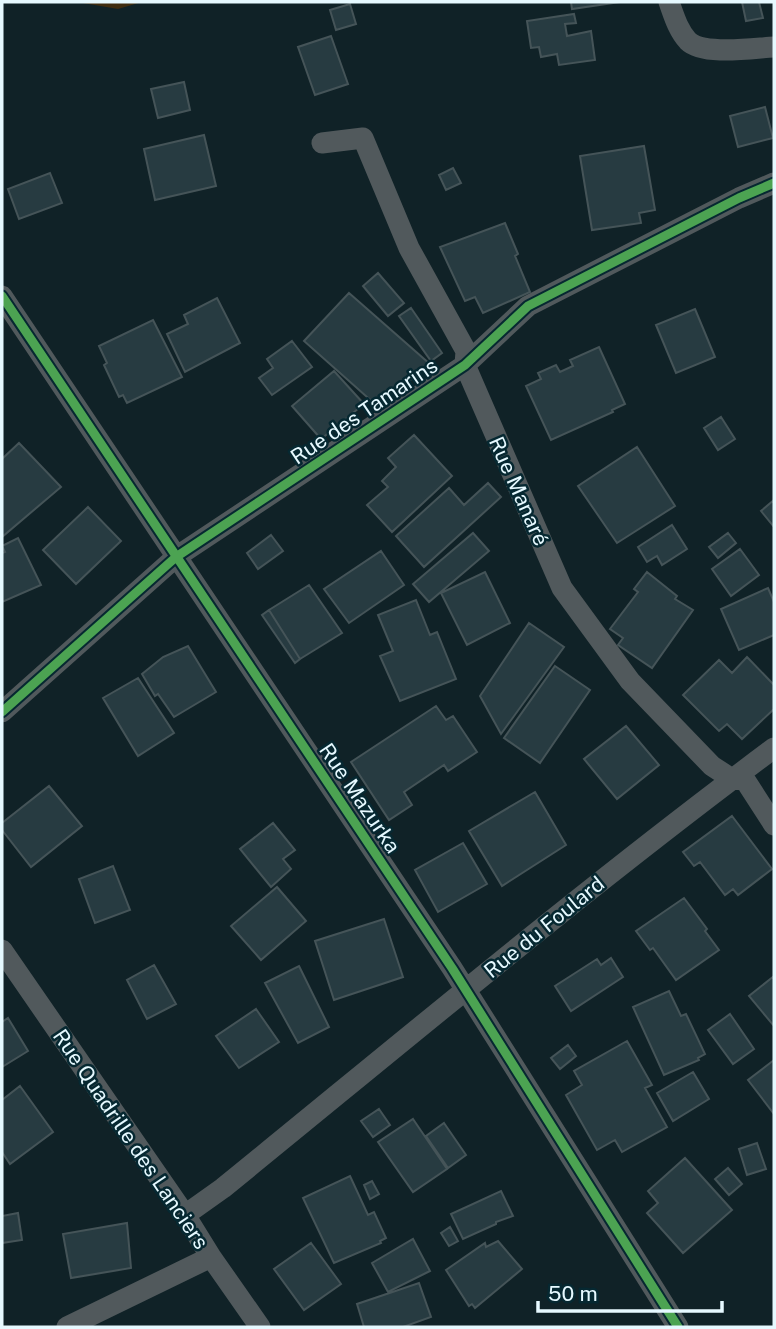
<svg xmlns="http://www.w3.org/2000/svg" width="776" height="1329" font-family="'Public Sans',sans-serif">
	<style>
		.green { fill: #3f2d10 }
		.building { fill: #273b41; stroke: #455458; stroke-width: 2 }
		.lines { fill: none; stroke-linecap: round; stroke-linejoin: round }
		.minor { stroke: #51595c; stroke-width: 21 }
		.cycleway-casing { stroke: #062831; stroke-width: 13 }
		.cycleway { stroke: #4ca352; stroke-width: 9 }
		.labels { text-anchor: middle; dominant-baseline: central; stroke-width: 5; stroke-linejoin: round; paint-order: stroke }
		.street-label { font-size: 21px; fill: #e6f9ff; stroke: #062831 }
	</style>
	<rect width="100%" height="100%" fill="#102227"/>
	<path class="green" d="M77,2H142L118,9Z"/>
	<path class="building" d="M571,2H620L572,9Z
		M742,2H759L763,18L746,21Z
		M350,4L356,24L336,30L330,10Z
		M574,14L576,23L565,24L567,36L591,31L595,60L559,65L557,54L541,57L539,47L531,48L527,21Z
		M331,36L348,84L315,95L298,47Z
		M184,82L190,110L158,118L151,89Z
		M765,107L773,138L738,147L730,116Z
		M204,135L216,186L155,200L144,149Z
		M644,146L655,210L639,213L641,223L592,230L580,156Z
		M453,168L461,183L446,190L439,175Z
		M50,173L62,203L19,219L8,189Z
		M505,223L518,254L515,256L530,292L483,313L475,297L465,301L440,247Z
		M378,273L404,303L388,316L363,286Z
		M349,293L431,365L376,405L304,341Z
		M217,298L240,343L185,372L167,334L188,324L184,315Z
		M411,308L442,353L431,361L399,316Z
		M695,309L715,357L676,373L656,325Z
		M153,320L182,377L127,403L123,395L119,397L104,365L107,363L99,346Z
		M292,341L312,367L272,395L259,378L273,368L267,359Z
		M599,347L625,404L612,410L613,412L551,440L526,386L541,379L538,373L556,365L560,372L573,366L570,360Z
		M334,371L364,404L321,439L292,406Z
		M721,417L735,439L718,450L704,428Z
		M414,435L452,476L392,532L367,505L388,487L382,481L396,467L388,458Z
		M19,443L61,487L2,537V459Z
		M637,447L675,506L617,543L578,486Z
		M488,483L501,497L424,567L396,536L449,488L464,505Z
		M774,500V527L761,511Z
		M88,507L121,541L76,584L43,550Z
		M672,525L687,549L662,565L657,556L647,562L638,547Z
		M473,533L489,551L429,602L413,584Z
		M728,533L736,543L718,558L709,547Z
		M271,535L283,551L258,569L247,553Z
		M18,538L41,585L2,602V553L5,552L2,546Z
		M740,549L759,575L731,596L712,569Z
		M381,551L404,585L349,623L324,589Z
		M485,572L510,623L467,645L441,593Z
		M647,572L677,596L675,599L693,610L652,668L618,645L623,638L610,629L638,592L634,589Z
		M309,585L342,633L300,659L269,610Z
		M768,588L774,602V635L739,650L721,609Z
		M416,600L430,635L437,632L456,679L400,701L380,656L393,651L378,615Z
		M269,610L300,659L295,663L262,615Z
		M529,623L564,647L501,734L480,696Z
		M188,646L216,692L174,717L158,694L155,696L142,674L163,657Z
		M747,657L774,685V709L742,739L727,724L719,731L683,695L719,660L732,673Z
		M555,666L590,690L540,763L504,738Z
		M138,678L174,733L138,756L103,698Z
		M436,706L446,720L453,716L477,752L448,771L444,765L404,792L412,805L389,820L351,762Z
		M626,726L659,765L617,799L584,759Z
		M49,786L82,826L31,867L2,830V823Z
		M535,792L566,845L502,886L469,831Z
		M732,816L772,869L738,895L733,889L725,895L700,862L694,866L683,852Z
		M273,823L295,850L283,859L291,869L271,887L240,849Z
		M463,843L487,884L438,912L415,870Z
		M113,866L130,910L95,923L79,879Z
		M277,887L306,921L261,960L231,926Z
		M684,898L707,929L705,931L719,950L676,980L653,948L650,950L636,931Z
		M384,919L403,977L334,1000L315,941Z
		M611,958L623,977L571,1011L555,986L597,959L601,965Z
		M154,965L176,1004L147,1019L127,980Z
		M299,966L329,1027L298,1043L265,983Z
		M774,976V1026L749,996Z
		M669,991L681,1016L686,1014L705,1054L698,1058L699,1060L664,1075L633,1007Z
		M256,1009L279,1042L239,1068L216,1036Z
		M730,1014L754,1049L733,1064L708,1030Z
		M8,1018L28,1051L2,1067V1022Z
		M627,1041L652,1085L645,1088L667,1127L622,1152L615,1140L597,1150L566,1095L582,1085L574,1071Z
		M568,1045L576,1056L560,1069L551,1058Z
		M774,1060V1114L748,1080Z
		M693,1072L709,1099L673,1121L657,1093Z
		M20,1086L53,1132L10,1164L2,1152V1100Z
		M379,1109L390,1125L373,1137L361,1121Z
		M413,1119L447,1169L413,1192L378,1142Z
		M444,1123L466,1155L448,1168L426,1136Z
		M757,1143L766,1169L747,1175L739,1149Z
		M685,1158L732,1210L683,1253L647,1213L658,1203L648,1191Z
		M728,1168L742,1184L729,1195L715,1179Z
		M350,1176L368,1215L374,1212L386,1238L380,1241L381,1243L334,1263L303,1198Z
		M372,1181L379,1194L370,1199L364,1185Z
		M501,1191L513,1216L496,1222V1224L463,1239L451,1214Z
		M18,1213L22,1240L2,1243V1216Z
		M127,1223L131,1268L71,1278L63,1234Z
		M450,1227L458,1241L449,1246L441,1233Z
		M413,1239L430,1271L388,1292L372,1263Z
		M498,1241L522,1269L475,1308L472,1304L469,1306L446,1270L485,1243L486,1247Z
		M311,1243L341,1284L304,1310L274,1269Z
		M419,1283L431,1317L403,1327H364L357,1304Z"/>
	<g class="lines">
		<path class="minor" d="M669,2C674,16 678,30 688,41C703,56 754,48 774,47
			M322,143L363,138L409,248L466,351L465,365L562,588L630,681L712,766L732,779L745,780L774,825
			M2,296L452,968L678,1327
			M2,712L176,557L465,365L528,306L739,198L774,183
			M2,950L185,1215L211,1257L260,1327
			M185,1215L223,1188C405,1040 586,888 774,748
			M67,1327L211,1257"/>
		<defs>
			<path id="cycleway" d="M2,296L452,968L678,1327
				M2,712L176,557L465,365L528,306L739,198L774,183"/>
		</defs>
		<use href="#cycleway" class="cycleway-casing"/>
		<use href="#cycleway" class="cycleway"/>
	</g>
	<g class="labels">
		<g class="street-label">
			<text transform="translate(364 411) rotate(-34)">Rue des Tamarins</text>
			<text transform="translate(519 491) rotate(66)">Rue Manaré</text>
			<text transform="translate(360 798) rotate(56)">Rue Mazurka</text>
			<text transform="translate(544 927) rotate(-39)">Rue du Foulard</text>
			<text transform="translate(131 1139) rotate(56)">Rue Quadrille des Lanciers</text>
		</g>
	</g>
	<rect width="776" height="1329" fill="none" stroke="#e6f9ff" stroke-width="7"/>
	<path d="M538 1301v10h184v-10" fill="none" stroke="#e6f9ff" stroke-width="3.5"/>
	<text x="548" y="1301" font-size="21" fill="#e6f9ff" stroke="#062831" stroke-width="5" paint-order="stroke">50 m</text>
</svg>
